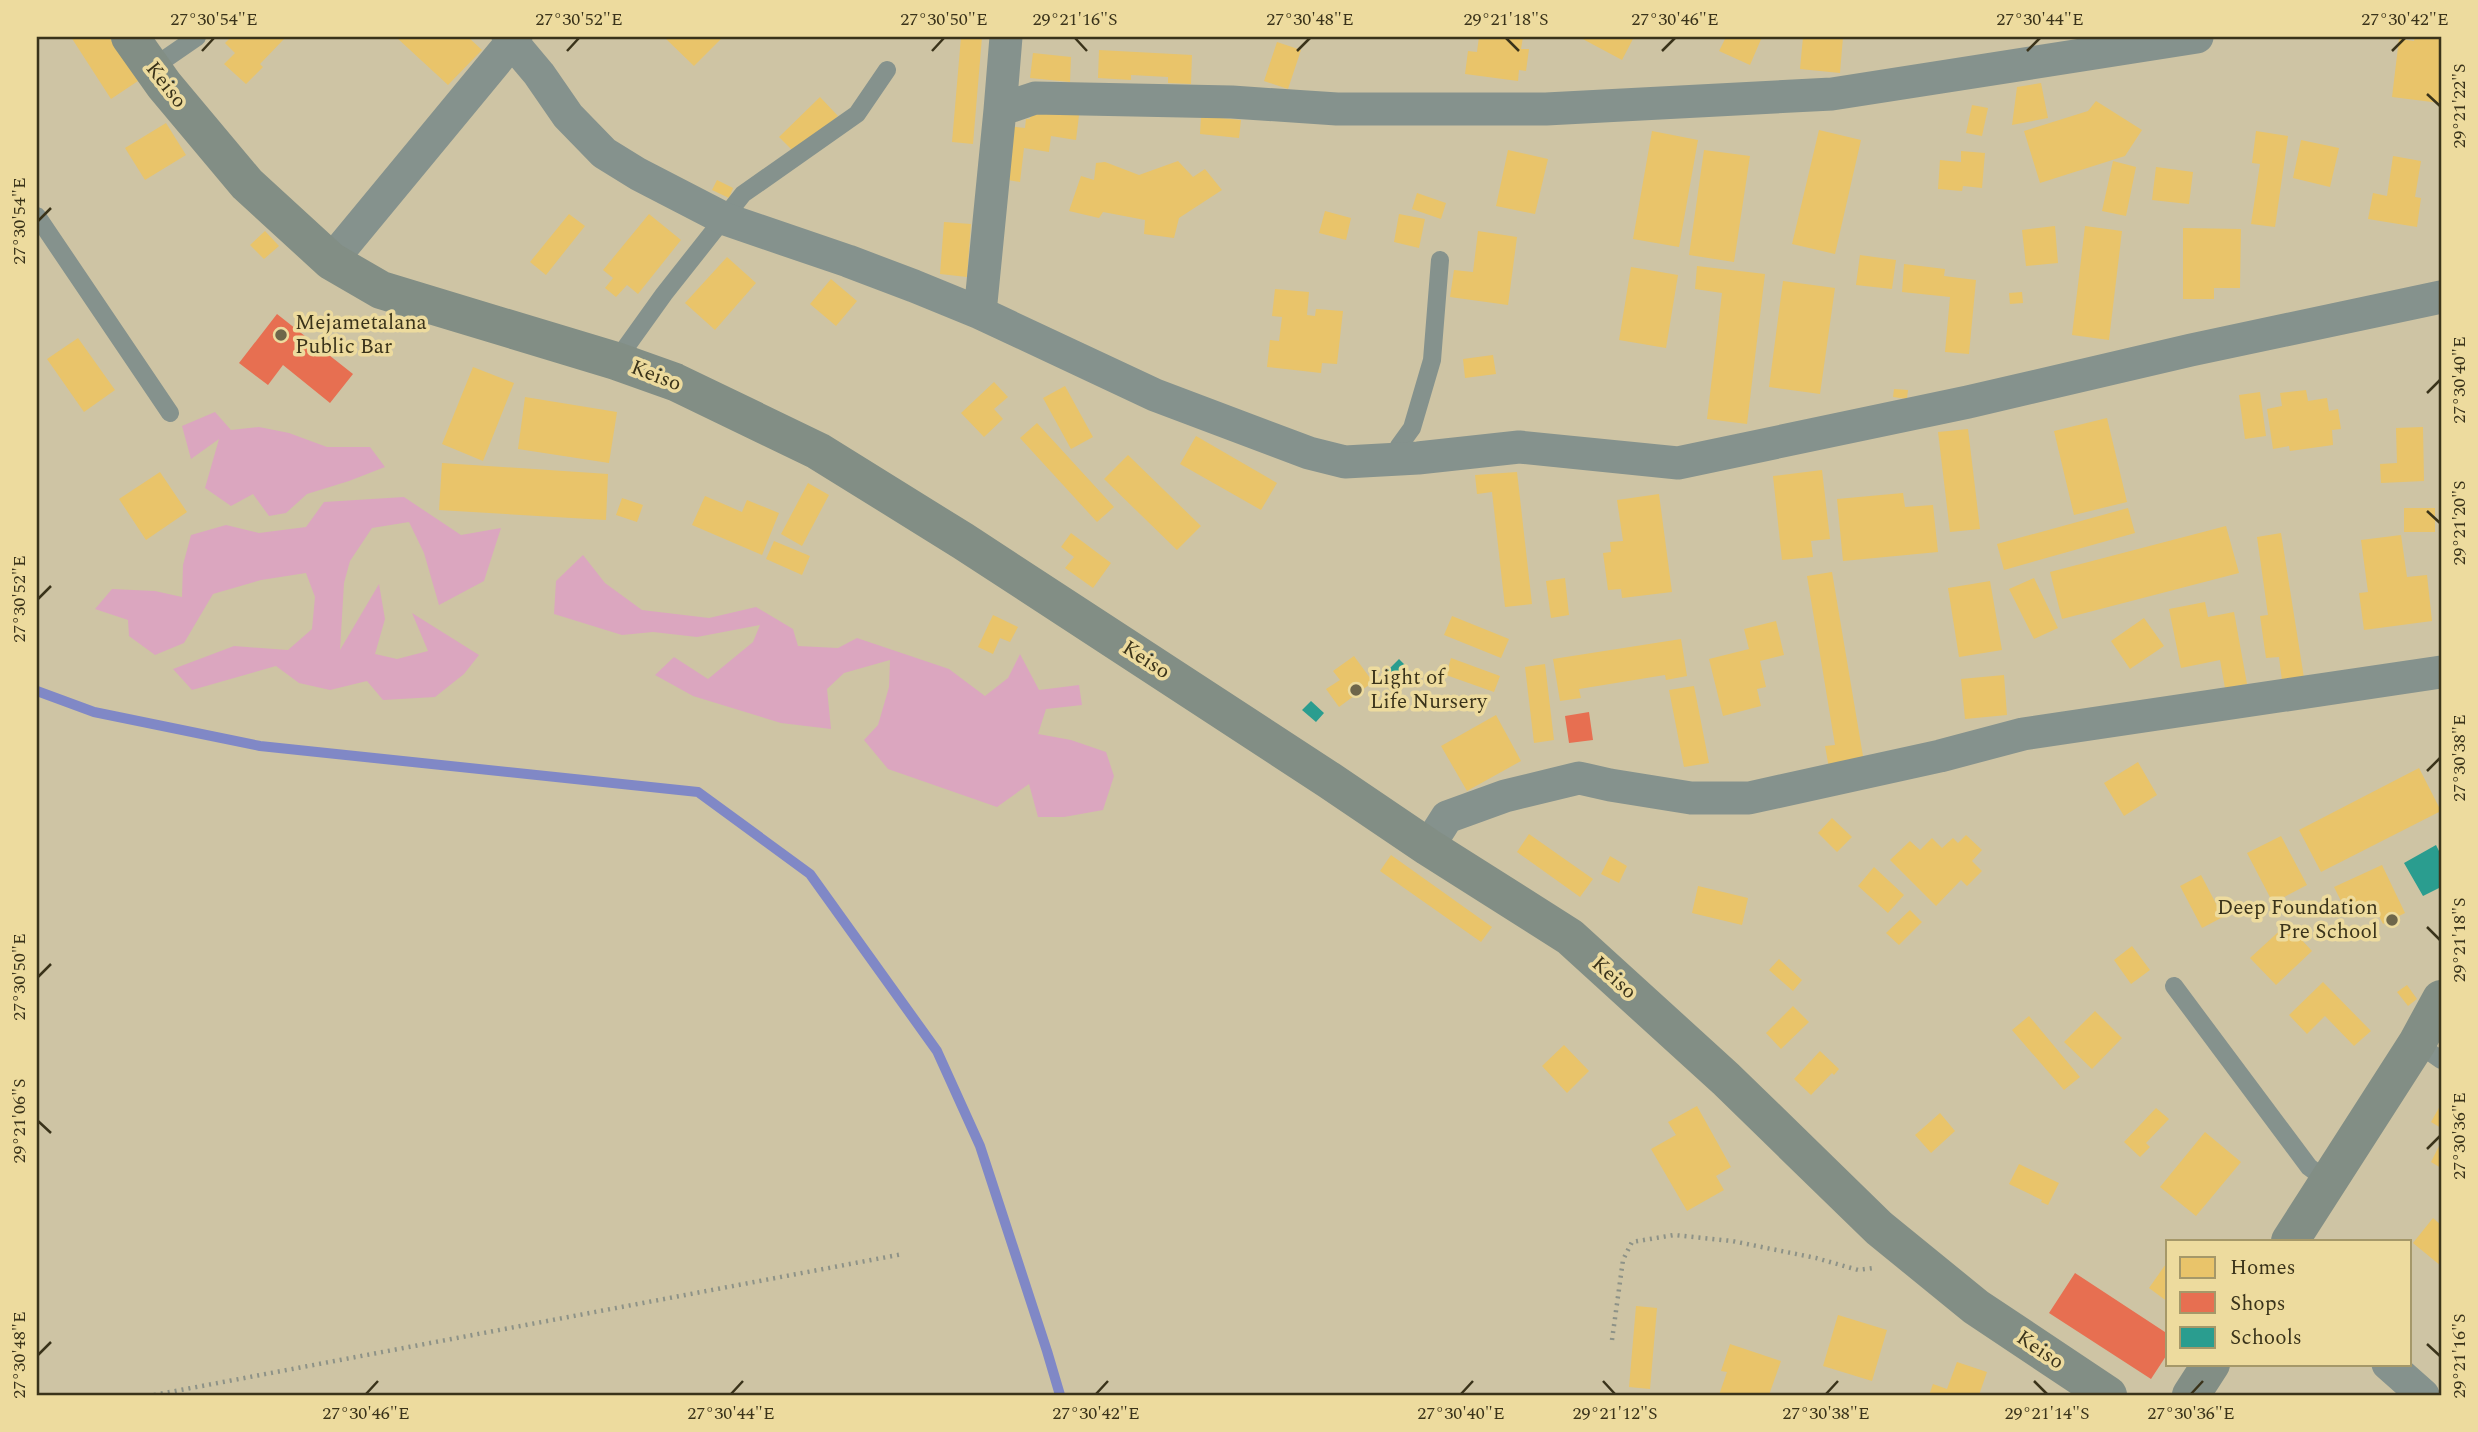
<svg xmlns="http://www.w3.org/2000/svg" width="2478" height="1432" font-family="Spectral,serif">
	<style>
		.green { fill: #dba6bf }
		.homes { fill: #e9c46a }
		.shops { fill: #e76f51 }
		.schools { fill: #2a9d8f }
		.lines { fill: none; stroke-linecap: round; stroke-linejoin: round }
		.stream { stroke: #8088c6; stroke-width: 10 }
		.path { stroke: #8d9287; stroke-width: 4.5; stroke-dasharray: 2 5; stroke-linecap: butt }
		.lane { stroke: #85928d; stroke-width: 18 }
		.street { stroke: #85928d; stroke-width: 33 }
		.secondary { stroke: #828e85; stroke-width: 38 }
		.ticks { fill: none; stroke: #3a331a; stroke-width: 2.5 }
		.poi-dot { fill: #6e664a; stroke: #eddb9e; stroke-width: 2.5 }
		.labels { text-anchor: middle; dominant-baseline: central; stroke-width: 7; stroke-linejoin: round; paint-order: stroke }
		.street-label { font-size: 21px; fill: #3a331a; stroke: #eddb9e }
		.poi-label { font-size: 21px; fill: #3a331a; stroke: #eddb9e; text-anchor: start }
		.neatline { fill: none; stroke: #3a331a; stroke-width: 2.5 }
		.ticks-label { font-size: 18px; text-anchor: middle; fill: #3a331a }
	</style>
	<rect width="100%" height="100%" fill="#cec4a4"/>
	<path class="green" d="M215,412L231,430L259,427L289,433L327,447H370L385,467L349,481L307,494L286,513L269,516L253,494L231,506L205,488L219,439L191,459L182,426Z
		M404,497L461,535L501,528L484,581L439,605L424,553L409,522L372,528L350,561L344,583L340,650L379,584L385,619L375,654L397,659L428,651L412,613L479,655L464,674L435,697L383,700L367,681L330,690L299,683L276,666L192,690L173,669L234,646L288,650L312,629L315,597L306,573L261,580L213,594L184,643L155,655L129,636L128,620L95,609L112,589L155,591L182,597L183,565L191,535L226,525L259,533L306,527L324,502Z
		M583,555L605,583L642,610L709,618L756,607L793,629L798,646L838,648L857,638L949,669L985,696L1008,678L1020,654L1039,690L1079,685L1082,705L1046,709L1038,734L1071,740L1106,752L1114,776L1103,810L1064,817H1038L1029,784L997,807L888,769L864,740L878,725L889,687L890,660L844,673L827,689L831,729L781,723L693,696L655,675L674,657L708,679L753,642L760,625L697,637L653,632L622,635L554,614L556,581Z"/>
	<path class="homes" d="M71,37H109L138,81L111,99Z
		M231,37H282L284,39L260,64L263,67L246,84L224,64L235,53L225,43Z
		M396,37H468L482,50L448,85Z
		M664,37H723L694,66Z
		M961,37H982L973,144L952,142Z
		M1479,37H1523L1521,49H1529L1526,71L1519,70L1518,81L1465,74L1468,51L1477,52Z
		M1579,37H1634L1622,60Z
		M1726,37H1762L1750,65L1719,51Z
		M1803,37H1843L1840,73L1800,69Z
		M2415,37H2441L2440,103L2392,97L2399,39L2414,41Z
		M1277,42L1301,50L1288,89L1264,81Z
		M1099,50L1192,55L1191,84L1168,83V77L1131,75V80L1098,78Z
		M1033,53L1071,57L1070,82L1030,78Z
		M2041,83L2048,118L2012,125L2017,87Z
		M820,97L838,116L796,154L779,137Z
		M2096,101L2142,130L2125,156L2040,183L2024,131L2088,111Z
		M1972,105L1988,108L1982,136L1966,133Z
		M1031,108L1079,115L1076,140L1051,136L1049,152L1024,148L1020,182L1002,179L1009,126L1025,128L1026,119H1030Z
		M1201,116L1241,120L1239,138L1200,134Z
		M166,123L186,155L145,180L125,148Z
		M1819,130L1861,140L1835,254L1792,244Z
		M1652,131L1698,140L1679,247L1633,239Z
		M2256,131L2288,136L2275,227L2251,224L2260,164L2252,163Z
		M2301,140L2339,148L2330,187L2293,178Z
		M1508,150L1548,159L1535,214L1496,206Z
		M1704,150L1750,156L1734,262L1689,255Z
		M1961,151L1985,153L1982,188L1963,186L1962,191L1938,189L1940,160L1961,162Z
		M2393,156L2421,161L2415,197L2421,198L2417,227L2368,219L2373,193L2387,196Z
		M1178,161L1193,177L1205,169L1222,190L1179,218L1174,238L1144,234L1145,220L1103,212L1099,218L1069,211L1081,176L1094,180L1096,163L1105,162L1139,175Z
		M2113,161L2136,167L2126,216L2102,211Z
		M2156,167L2193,172L2189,204L2152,200Z
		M717,180L733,188L729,198L712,190Z
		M1417,193L1446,203L1441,219L1412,209Z
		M1325,211L1351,218L1346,240L1319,233Z
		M569,214L585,226L546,275L530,262Z
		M649,214L681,240L638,294L627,285L616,297L605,288L613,278L603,270Z
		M1399,214L1425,219L1419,248L1394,242Z
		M944,222L971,224L967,277L940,274Z
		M2055,226L2058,263L2026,266L2022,230Z
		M2085,226L2122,231L2109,340L2072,335Z
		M2183,228L2241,229L2240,288H2214V299H2183Z
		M265,231L279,246L264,259L250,245Z
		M1478,231L1517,237L1508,305L1450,297L1454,270L1473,272Z
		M1860,255L1896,260L1892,289L1856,285Z
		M727,257L756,283L715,330L685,303Z
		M1904,264L1945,269L1944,276L1976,280L1969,354L1945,352L1950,297L1902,292Z
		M1697,266L1765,274L1747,424L1707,419L1722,293L1695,289Z
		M1631,267L1678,275L1666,348L1619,340Z
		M831,279L857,301L836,326L810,304Z
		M1783,281L1835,288L1820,394L1769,387Z
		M1275,289L1309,292L1307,315L1315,316L1316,309L1343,311L1337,364L1322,363L1321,373L1267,367L1270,340L1279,341L1282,317L1272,316Z
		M2022,292L2023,303L2010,304L2009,293Z
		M78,338L115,390L84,412L47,359Z
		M1493,355L1496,374L1465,378L1463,359Z
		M473,367L514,383L483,461L442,444Z
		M994,382L1008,397L994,409L1003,419L984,437L961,413Z
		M1065,386L1093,437L1071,449L1043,398Z
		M1894,389L1908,390L1907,399L1893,397Z
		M2306,390L2308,401L2327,398L2329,411L2338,409L2341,429L2332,430L2333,445L2290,451L2289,446L2273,449L2267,409L2282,406L2280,393Z
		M2260,392L2266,436L2245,439L2239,395Z
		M525,397L617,412L609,463L518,449Z
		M2107,418L2127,502L2074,515L2054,431Z
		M1037,423L1114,507L1097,522L1020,438Z
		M2423,427L2424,481L2381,483L2380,464L2397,463L2396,428Z
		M1968,429L1980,529L1950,532L1938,432Z
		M1196,436L1277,483L1261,510L1180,464Z
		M1128,455L1201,526L1177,550L1104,479Z
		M442,463L608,474L606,520L439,510Z
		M1822,470L1830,539L1811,541L1813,557L1782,560L1773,476Z
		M160,472L187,512L146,540L119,499Z
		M1517,472L1532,604L1505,607L1492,492L1477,494L1475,475Z
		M808,483L829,495L802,546L781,534Z
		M1903,493L1905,507L1933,505L1938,552L1843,561L1837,499Z
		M1659,494L1672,592L1622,598L1621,589L1608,590L1603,553L1611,552L1610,542L1623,541L1617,500Z
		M705,496L742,512L747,500L779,513L762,555L692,525Z
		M622,498L643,505L637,522L616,515Z
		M2128,508L2135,533L2004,570L1997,544Z
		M2404,508H2435V532H2404Z
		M2226,526L2239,573L2062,619L2050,572Z
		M1071,533L1111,563L1093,588L1065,568L1074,557L1061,547Z
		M2281,533L2304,678L2282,681L2279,657L2266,658L2260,616L2268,615L2257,537Z
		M2401,535L2407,577L2427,575L2432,621L2364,630L2359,593L2368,592L2361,540Z
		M774,541L810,556L802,575L766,559Z
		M1832,572L1864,762L1829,768L1825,746L1835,745L1807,576Z
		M1565,578L1569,615L1551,618L1546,581Z
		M2034,578L2058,628L2034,639L2009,589Z
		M1990,581L2002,650L1959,657L1948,588Z
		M2205,602L2208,617L2234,612L2247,684L2225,688L2220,660L2181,668L2169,609Z
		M993,615L1018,627L1010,642L1000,638L993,654L978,647Z
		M1452,616L1509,639L1501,658L1444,635Z
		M2144,618L2164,646L2130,669L2111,641Z
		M1776,621L1784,655L1760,661L1766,687L1757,689L1761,706L1723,716L1709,659L1749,649L1744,629Z
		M1681,639L1687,676L1666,680L1665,675L1579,689L1581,698L1560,701L1553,659Z
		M1354,656L1373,682L1339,707L1326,689L1340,680L1333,671Z
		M1451,658L1500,676L1494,692L1446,675Z
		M1545,664L1554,740L1534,743L1525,667Z
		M2004,675L2007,715L1965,719L1961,679Z
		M1694,686L1709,763L1684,767L1669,690Z
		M1496,715L1521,761L1467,791L1441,746Z
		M2138,762L2157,795L2124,816L2104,783Z
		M2419,768L2441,811L2321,872L2299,830Z
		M1832,818L1852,837L1837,852L1818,833Z
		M1529,834L1593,879L1580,897L1517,852Z
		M1966,835L1982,850L1972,861L1982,871L1967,886L1961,880L1936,906L1890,860L1910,841L1920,850L1932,838L1942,848L1953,838L1958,843Z
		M2281,836L2307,885L2273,903L2247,853Z
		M1391,855L1492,927L1481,942L1380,871Z
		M1610,856L1627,866L1619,883L1601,874Z
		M2382,865L2405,913L2383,924L2374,906L2349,917L2334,887Z
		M1874,867L1904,895L1888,913L1858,886Z
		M2201,875L2223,917L2202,928L2180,886Z
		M1698,886L1748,898L1742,925L1692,913Z
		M1910,910L1922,922L1899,945L1886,933Z
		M2287,924L2312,951L2276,985L2250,958Z
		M2132,946L2150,970L2131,984L2114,960Z
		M1779,959L1802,980L1793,991L1769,970Z
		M2323,982L2371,1031L2354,1046L2325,1016L2307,1034L2289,1015Z
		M2407,985L2417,999L2408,1006L2397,992Z
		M1793,1006L1809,1022L1781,1049L1766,1033Z
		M2095,1011L2122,1038L2092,1069L2064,1042Z
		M2029,1016L2080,1077L2064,1090L2012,1030Z
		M1564,1045L1589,1071L1567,1093L1542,1066Z
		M1820,1051L1839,1069L1834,1075L1832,1073L1811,1095L1794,1079Z
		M2441,1104V1128L2431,1122Z
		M1697,1106L1731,1167L1716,1176L1724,1190L1687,1211L1651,1149L1676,1135L1668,1122Z
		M2156,1108L2169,1119L2146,1143L2150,1147L2140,1157L2124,1142Z
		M1940,1113L1955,1131L1931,1153L1915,1135Z
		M2205,1132L2241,1162L2196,1216L2160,1187Z
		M2441,1142V1168L2431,1162Z
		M2019,1164L2059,1183L2048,1205L2041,1202L2042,1200L2009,1184Z
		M2433,1218L2441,1225V1266L2413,1243Z
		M2168,1261V1302L2149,1288Z
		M1636,1306L1657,1308L1650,1389L1629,1387Z
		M1838,1315L1887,1330L1872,1381L1823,1366Z
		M1730,1344L1781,1361L1769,1395H1719L1727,1372L1721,1371Z
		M1957,1362L1987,1372L1979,1395H1929L1933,1384L1947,1389Z"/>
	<path class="shops" d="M277,314L353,374L330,403L283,365L268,385L239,363Z
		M1589,712L1593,740L1569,743L1565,716Z
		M2075,1273L2168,1334V1353L2151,1379L2049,1313Z"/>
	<path class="schools" d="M1399,659L1406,666L1394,680L1385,673Z
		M1311,701L1324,713L1316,722L1302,710Z
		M2436,845L2441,855V887L2423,896L2404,863Z"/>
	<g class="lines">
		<path class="stream" d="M37,691L94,712L260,746L698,792L810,874L937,1051L980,1146L1047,1351L1060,1395"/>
		<path class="path" d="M1612,1340L1623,1260L1632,1242L1674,1235L1732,1241L1816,1258L1858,1270L1873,1268
			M154,1395L903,1254"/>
		<path class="lane" d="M152,68L197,37
			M37,216L170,413
			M616,361L664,294L743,194L857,114L887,70
			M1394,459L1399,446L1412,428L1432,360L1440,260
			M2174,986L2309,1167L2329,1182
			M2417,1043L2441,1060"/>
		<path class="street" d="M508,37L539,74L568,116L604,153L638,174L725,219L848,261L914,286L980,313L1155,395L1309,453L1345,462L1418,458L1519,447L1678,463L1968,402L2191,350L2441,297
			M1000,110L1006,37
			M331,261L516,37
			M980,313L1000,110L1035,98L1232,102L1337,109H1546L1832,94L2197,37
			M1428,847L1447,817L1505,796L1579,778L1610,785L1691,798H1749L1940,756L2023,734L2441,672
			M2388,1364L2423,1395"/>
		<path class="secondary" d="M130,37L164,85L247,184L331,261L381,290L616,361L675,382L818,451L963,541L1329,780L1428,847L1570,937L1726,1079L1879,1228L1976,1307L2108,1395
			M2290,1241L2417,1043L2441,999
			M2191,1395L2211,1364"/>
	</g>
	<path class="ticks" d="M1075,38L1087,51M1506,38L1519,51M202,51L214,38M567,51L579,38M932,51L944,38M1297,51L1310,38M1662,51L1675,38M2027,51L2040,38M2392,51L2405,38M2427,94L2440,106M38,221L51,208M2427,393L2440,380M2427,511L2440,523M38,599L51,586M2427,771L2440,758M2427,927L2440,940M38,977L51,964M38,1121L51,1133M2427,1149L2440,1136M2427,1344L2440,1356M38,1355L51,1342M1603,1381L1615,1394M2034,1381L2047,1394M366,1394L378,1381M731,1394L743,1381M1096,1394L1108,1381M1461,1394L1473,1381M1826,1394L1838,1381M2191,1394L2203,1381"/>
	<g class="poi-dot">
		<circle cx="281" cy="335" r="7"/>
		<circle cx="1356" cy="690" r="7"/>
		<circle cx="2392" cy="920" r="7"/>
	</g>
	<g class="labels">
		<g class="street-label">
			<text transform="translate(166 85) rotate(52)">Keiso</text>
			<text transform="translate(656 376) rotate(21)">Keiso</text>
			<text transform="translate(1146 660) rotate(33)">Keiso</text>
			<text transform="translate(1614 978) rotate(42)">Keiso</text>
			<text transform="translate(2040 1350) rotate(34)">Keiso</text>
		</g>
		<g class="poi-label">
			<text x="295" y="323">Mejametalana<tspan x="295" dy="24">Public Bar</tspan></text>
			<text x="1370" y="678">Light of<tspan x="1370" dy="24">Life Nursery</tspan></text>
			<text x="2378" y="908" text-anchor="end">Deep Foundation<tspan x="2378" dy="24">Pre School</tspan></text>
		</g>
	</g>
	<rect width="2478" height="1432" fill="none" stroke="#eddb9e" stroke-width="77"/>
	<rect x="2166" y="1240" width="245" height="126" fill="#eddb9e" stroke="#a59869" stroke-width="2"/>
	<rect x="2180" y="1257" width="35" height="21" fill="#e9c46a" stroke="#a59869" stroke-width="2"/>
	<text x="2230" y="1274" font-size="21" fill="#3a331a">Homes</text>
	<rect x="2180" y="1292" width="35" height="21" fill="#e76f51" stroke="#a59869" stroke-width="2"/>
	<text x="2230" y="1310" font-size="21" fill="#3a331a">Shops</text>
	<rect x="2180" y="1327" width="35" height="21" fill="#2a9d8f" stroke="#a59869" stroke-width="2"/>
	<text x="2230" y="1344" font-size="21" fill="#3a331a">Schools</text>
	<rect x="38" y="38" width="2402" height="1356" class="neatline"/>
	<g class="ticks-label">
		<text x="214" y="25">27°30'54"E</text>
		<text x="579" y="25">27°30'52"E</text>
		<text x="944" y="25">27°30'50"E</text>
		<text x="1075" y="25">29°21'16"S</text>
		<text x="1310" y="25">27°30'48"E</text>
		<text x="1506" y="25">29°21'18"S</text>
		<text x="1675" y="25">27°30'46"E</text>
		<text x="2040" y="25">27°30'44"E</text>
		<text x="2405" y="25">27°30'42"E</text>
		<text transform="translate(2459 106) rotate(-90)" y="6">29°21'22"S</text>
		<text transform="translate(19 221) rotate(-90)" y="6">27°30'54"E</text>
		<text transform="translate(2459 380) rotate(-90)" y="6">27°30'40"E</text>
		<text transform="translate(2459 523) rotate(-90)" y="6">29°21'20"S</text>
		<text transform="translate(19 599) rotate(-90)" y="6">27°30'52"E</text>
		<text transform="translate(2459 758) rotate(-90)" y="6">27°30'38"E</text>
		<text transform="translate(2459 940) rotate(-90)" y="6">29°21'18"S</text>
		<text transform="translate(19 977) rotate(-90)" y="6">27°30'50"E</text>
		<text transform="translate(19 1121) rotate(-90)" y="6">29°21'06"S</text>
		<text transform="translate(2459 1136) rotate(-90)" y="6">27°30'36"E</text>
		<text transform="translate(19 1355) rotate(-90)" y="6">27°30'48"E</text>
		<text transform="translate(2459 1356) rotate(-90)" y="6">29°21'16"S</text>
		<text x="366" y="1419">27°30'46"E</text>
		<text x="731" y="1419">27°30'44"E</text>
		<text x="1096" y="1419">27°30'42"E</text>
		<text x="1461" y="1419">27°30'40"E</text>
		<text x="1615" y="1419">29°21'12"S</text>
		<text x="1826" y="1419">27°30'38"E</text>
		<text x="2047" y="1419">29°21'14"S</text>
		<text x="2191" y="1419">27°30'36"E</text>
	</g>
</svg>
